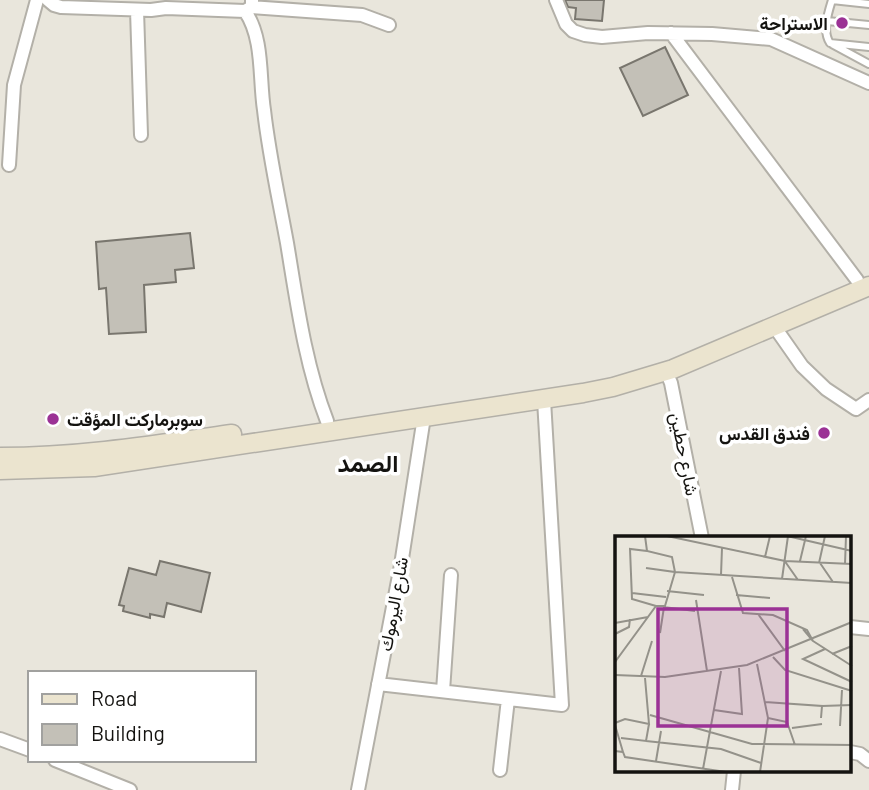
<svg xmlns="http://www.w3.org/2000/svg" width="869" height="790" font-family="Barlow,Vazirmatn,sans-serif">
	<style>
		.building { fill: #c3c0b7; stroke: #79766e; stroke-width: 2 }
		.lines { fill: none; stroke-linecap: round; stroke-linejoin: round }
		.service-casing { stroke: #b3b0a8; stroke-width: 10 }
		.minor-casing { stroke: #b3b0a8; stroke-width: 16 }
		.secondary-casing { stroke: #b3b0a8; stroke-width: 21 }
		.service { stroke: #fff; stroke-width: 6 }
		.minor { stroke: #fff; stroke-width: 12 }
		.secondary { stroke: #ebe4cf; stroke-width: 18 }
		.poi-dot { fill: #9b3295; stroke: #fff; stroke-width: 2.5 }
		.labels { text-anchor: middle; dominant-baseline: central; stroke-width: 7; stroke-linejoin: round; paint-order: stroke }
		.poi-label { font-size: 18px; font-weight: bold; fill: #141310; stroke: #fff; text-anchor: end }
		.street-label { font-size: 18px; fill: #141310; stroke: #fff }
		.district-label { font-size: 24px; font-weight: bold; fill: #141310; stroke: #fff }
		.inset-road { fill: none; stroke: #94928a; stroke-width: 2 }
		.view { fill: #9b3295; fill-opacity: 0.15; stroke: #9b3295; stroke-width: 3.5 }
		.inset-edge { fill: none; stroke: #141310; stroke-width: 3.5 }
	</style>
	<rect width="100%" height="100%" fill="#e9e6dc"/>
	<path class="building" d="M565,0H604L602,21L575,19L576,8L568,7Z
		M665,47L688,95L643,116L620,68Z
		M190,233L194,268L175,270L176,282L144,285L146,332L109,334L106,288L99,289L96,242Z
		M160,561L210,573L201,612L167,603L164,617L150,614V618L123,611L124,606L119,605L129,568L156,575Z"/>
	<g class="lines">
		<defs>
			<path id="service" d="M869,4L832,0C828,13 822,31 830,43L869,47
				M827,21L869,25
				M832,44L869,64"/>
			<path id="minor" d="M48,0L54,5L61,7L151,10L166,8L245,11L252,7V0
				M556,0L566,24L573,31L585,35L602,37L648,33L712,34L771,39L869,83
				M252,7L362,15L389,25
				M137,10L141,135
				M245,11C264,39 259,78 264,110C269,155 279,199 287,243C297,303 305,364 327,421
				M671,33L857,280
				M9,165L14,85L37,0
				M774,326L802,366L826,389L856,409L869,400
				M666,371L671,383L702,538
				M850,627L869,629
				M378,684L562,705L544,400
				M443,691L451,575
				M0,739L30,750
				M850,752L860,754L869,761
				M55,760L130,790
				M500,770L508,699
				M358,790L401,565L424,417
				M732,790L734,771"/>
			<path id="secondary" d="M0,457C78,457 154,445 232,434
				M0,470L94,467L583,393L613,387L673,369L869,286"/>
		</defs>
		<use href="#service" class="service-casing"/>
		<use href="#minor" class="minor-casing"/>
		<use href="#secondary" class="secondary-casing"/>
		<use href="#service" class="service"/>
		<use href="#minor" class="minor"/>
		<use href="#secondary" class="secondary"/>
	</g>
	<g class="poi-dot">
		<circle cx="842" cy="23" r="7"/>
		<circle cx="53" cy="419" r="7"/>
		<circle cx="824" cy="433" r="7"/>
	</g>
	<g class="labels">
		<g class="poi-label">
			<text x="828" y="23">الاستراحة</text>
			<text x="67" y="419" text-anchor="start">سوبرماركت المؤقت</text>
			<text x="810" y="433">فندق القدس</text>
		</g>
		<g class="street-label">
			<text transform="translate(685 454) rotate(79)">شارع حطين</text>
			<text transform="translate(393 604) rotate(-80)">شارع اليرموك</text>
		</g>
		<g class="district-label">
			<text x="368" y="462">الصمد</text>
		</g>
	</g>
	<g transform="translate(615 536)">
		<rect width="236" height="236" fill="#e9e6dc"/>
		<path class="inset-road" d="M30,0L32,15L57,21L60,36L31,32M52,0L170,25L237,28M172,0L237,15M32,15L15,13L17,63L41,70M150,21L155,0M169,24L183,44M185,25L191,0M204,27L210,0M205,27L218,46M230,28L231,0M106,39L107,12M117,41L128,77L158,79L192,94L198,105L188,93M167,43L173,0M52,55L89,59M17,57L51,61M121,59L155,62M81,64L92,135M143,78L170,115M0,87L33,81M45,97L49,71L80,75M0,98L14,91L15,83M198,105L237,130M210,113L188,123L237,146M217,118L237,110M158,121L170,134L237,155M0,126L41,70H50L60,36L237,47M142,128L153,182L145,236M0,139L50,141L132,129L237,86M26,140L37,105M150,166L207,170L206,182M207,170L237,169M99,174L127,178L124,132M35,179L137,208L237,209M153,182L172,186L180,209M0,187L10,183L34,188L30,142M0,189L8,216L0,215M225,190L227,154M177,192L207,188M6,202L31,205L34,188M31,205L106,213L146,227M8,216L10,221L111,236M41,225L46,195M88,233L106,135"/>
		<path class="view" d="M43,73H172V190H43Z"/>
		<rect width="236" height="236" class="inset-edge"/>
	</g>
	<rect x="28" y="671" width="228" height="91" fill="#ffffff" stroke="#a1a19f" stroke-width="2"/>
	<rect x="42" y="694" width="35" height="10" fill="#ebe4cf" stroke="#a1a19f" stroke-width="2"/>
	<text x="91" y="706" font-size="21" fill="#141310">Road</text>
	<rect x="42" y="724" width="35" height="21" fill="#c3c0b7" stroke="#a1a19f" stroke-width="2"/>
	<text x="91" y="741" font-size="21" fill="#141310">Building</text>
</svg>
